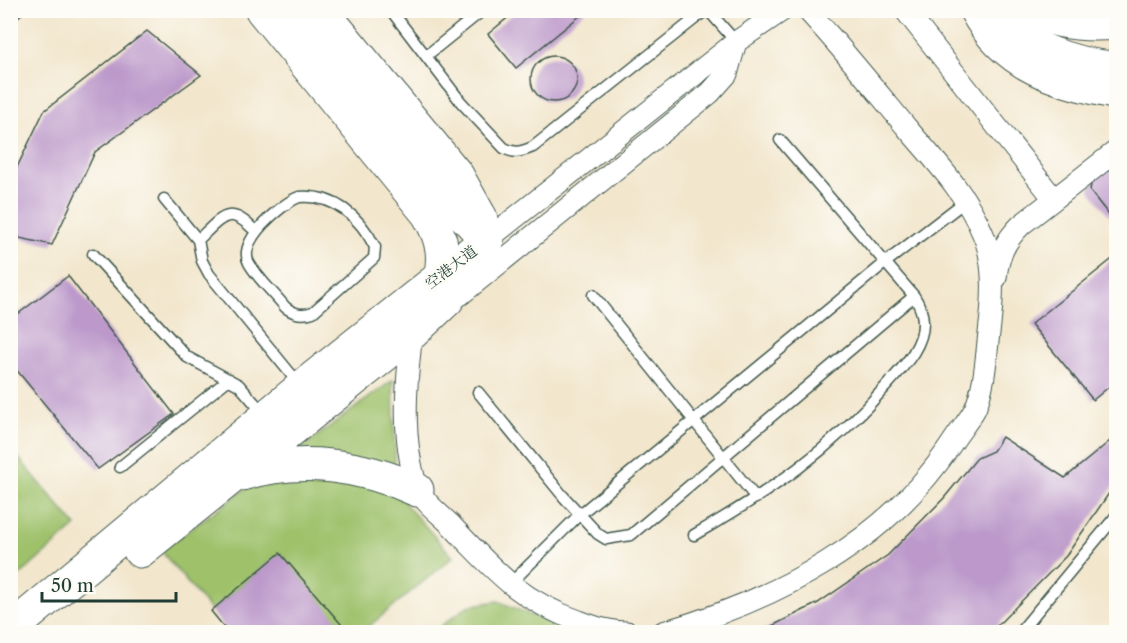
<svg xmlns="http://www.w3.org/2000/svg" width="1127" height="643" font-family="'Libre Caslon Text','Noto Serif SC',serif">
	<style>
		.green { fill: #9ec16b; stroke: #5e7f50; stroke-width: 1.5 }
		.building { fill: #bc99ca }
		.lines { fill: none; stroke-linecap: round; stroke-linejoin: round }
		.lane-casing { stroke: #3f564b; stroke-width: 13 }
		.street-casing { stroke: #3f564b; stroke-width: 23 }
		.secondary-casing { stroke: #3f564b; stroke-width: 32 }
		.primary-casing { stroke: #3f564b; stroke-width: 35 }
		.highway-casing { stroke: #3f564b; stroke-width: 35 }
		.lane { stroke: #fff; stroke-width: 10 }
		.street { stroke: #fff; stroke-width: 21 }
		.secondary { stroke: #fff; stroke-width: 30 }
		.primary { stroke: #fff; stroke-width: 33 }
		.highway { stroke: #fff; stroke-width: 33 }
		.labels { text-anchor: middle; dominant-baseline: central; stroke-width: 6; stroke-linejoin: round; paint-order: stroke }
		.street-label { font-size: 15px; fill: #1f3d34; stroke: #fdfcf7 }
	</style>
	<rect width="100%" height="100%" fill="#fdfcf7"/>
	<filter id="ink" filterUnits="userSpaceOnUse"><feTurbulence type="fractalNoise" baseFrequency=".0167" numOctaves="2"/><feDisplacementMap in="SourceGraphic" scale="12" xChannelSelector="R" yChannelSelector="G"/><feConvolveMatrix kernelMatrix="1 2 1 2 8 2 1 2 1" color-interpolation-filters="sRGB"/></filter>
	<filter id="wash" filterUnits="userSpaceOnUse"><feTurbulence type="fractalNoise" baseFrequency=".008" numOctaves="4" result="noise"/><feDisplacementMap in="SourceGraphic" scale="24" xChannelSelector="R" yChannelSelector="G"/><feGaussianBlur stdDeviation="1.35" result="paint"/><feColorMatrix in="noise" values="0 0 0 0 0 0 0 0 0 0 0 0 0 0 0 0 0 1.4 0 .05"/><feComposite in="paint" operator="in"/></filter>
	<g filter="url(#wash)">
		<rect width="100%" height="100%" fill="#f2e6cc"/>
		<path class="green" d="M393,380L395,464L406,505L453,557L362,632H347L280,554L211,611L161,551Z
			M11,449L76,526L11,583H10Z
			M498,601L570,632H433L468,606Z"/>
		<g id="blocks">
			<path class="building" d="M10,10H27L10,23Z
				M517,10H587L516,68L488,34Z
				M147,31L201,75L95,152L52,245L10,236V182L44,111Z
				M531 79a23 23 0 1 1 46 0a23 23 0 1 1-46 0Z
				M1116,158V224L1090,191L1092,177Z
				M1116,256V381L1093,400L1031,324Z
				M68,276L174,414L98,469L10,362V320Z
				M1116,436V483L1066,556L991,632H760L818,603L888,555L944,498L977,458L993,451L1002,437L1065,478Z
				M280,553L347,631L348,632H228L211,611Z"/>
		</g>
	</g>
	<g filter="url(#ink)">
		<use href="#blocks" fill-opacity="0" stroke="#3f564b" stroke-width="1.5"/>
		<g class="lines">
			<defs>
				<path id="lane" d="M708,10L736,42
					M393,13L461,102L504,148C515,154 521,152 533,147L706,10
					M426,56L483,10
					M299,197C334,194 360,217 375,247L374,258L313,312C302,316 294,314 285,307C274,293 258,279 249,263C237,241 281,204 299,197Z
					M164,199L198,240L202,261L209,274L299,384
					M198,240C223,216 229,204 256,232
					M93,254L187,357L239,385L264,414
					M593,295L756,498
					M478,392L563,496L598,534L606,539L631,535L914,296
					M120,467L229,379
					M694,535C772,490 828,453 888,384C903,367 924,346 923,322C923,312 919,304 914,296L780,140
					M510,584L579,515L886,262L967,200
					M1020,632L1116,516"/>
				<path id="street" d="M905,10L1054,199
					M487,240L736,42L783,10
					M996,278C998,256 1005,241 1021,225L1116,151
					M460,295L710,93L727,74L736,42
					M417,330L412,333C406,383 401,438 417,487C421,500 440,514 450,524C493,569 518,600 579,621C595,627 609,632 627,632
					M663,632C775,600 887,543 952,443C959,432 969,420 975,409C985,386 986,357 989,333C993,302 996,264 983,234C966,193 936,162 907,128C874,88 842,48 807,10"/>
				<path id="secondary" d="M293,10L437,186
					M323,10L458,174L482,217L487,240
					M974,10C1004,67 1057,83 1116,94
					M989,10C1020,45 1071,63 1116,67"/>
				<path id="primary" d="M262,10L428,214C443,239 447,259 437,287
					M242,474C301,456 362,465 417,490
					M140,551L412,333L447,300L473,261
					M10,630L302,387L487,240"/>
				<path id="highway" d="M1027,10C1056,23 1085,26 1116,23
					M437,186L487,240"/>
			</defs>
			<use href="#lane" class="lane-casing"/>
			<use href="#street" class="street-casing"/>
			<use href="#secondary" class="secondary-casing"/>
			<use href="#primary" class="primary-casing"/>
			<use href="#highway" class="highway-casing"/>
			<use href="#lane" class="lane"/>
			<use href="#street" class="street"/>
			<use href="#secondary" class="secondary"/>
			<use href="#primary" class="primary"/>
			<use href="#highway" class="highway"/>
		</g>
	</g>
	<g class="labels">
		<g class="street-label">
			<text transform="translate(451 267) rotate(-37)">空港大道</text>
		</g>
	</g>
	<rect width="1127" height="643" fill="none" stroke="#fdfcf7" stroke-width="36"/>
	<path d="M42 592v9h134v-9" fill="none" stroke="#1f3d34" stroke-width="3"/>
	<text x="51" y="592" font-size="18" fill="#1f3d34" stroke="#fdfcf7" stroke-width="4.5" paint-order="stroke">50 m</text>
</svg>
